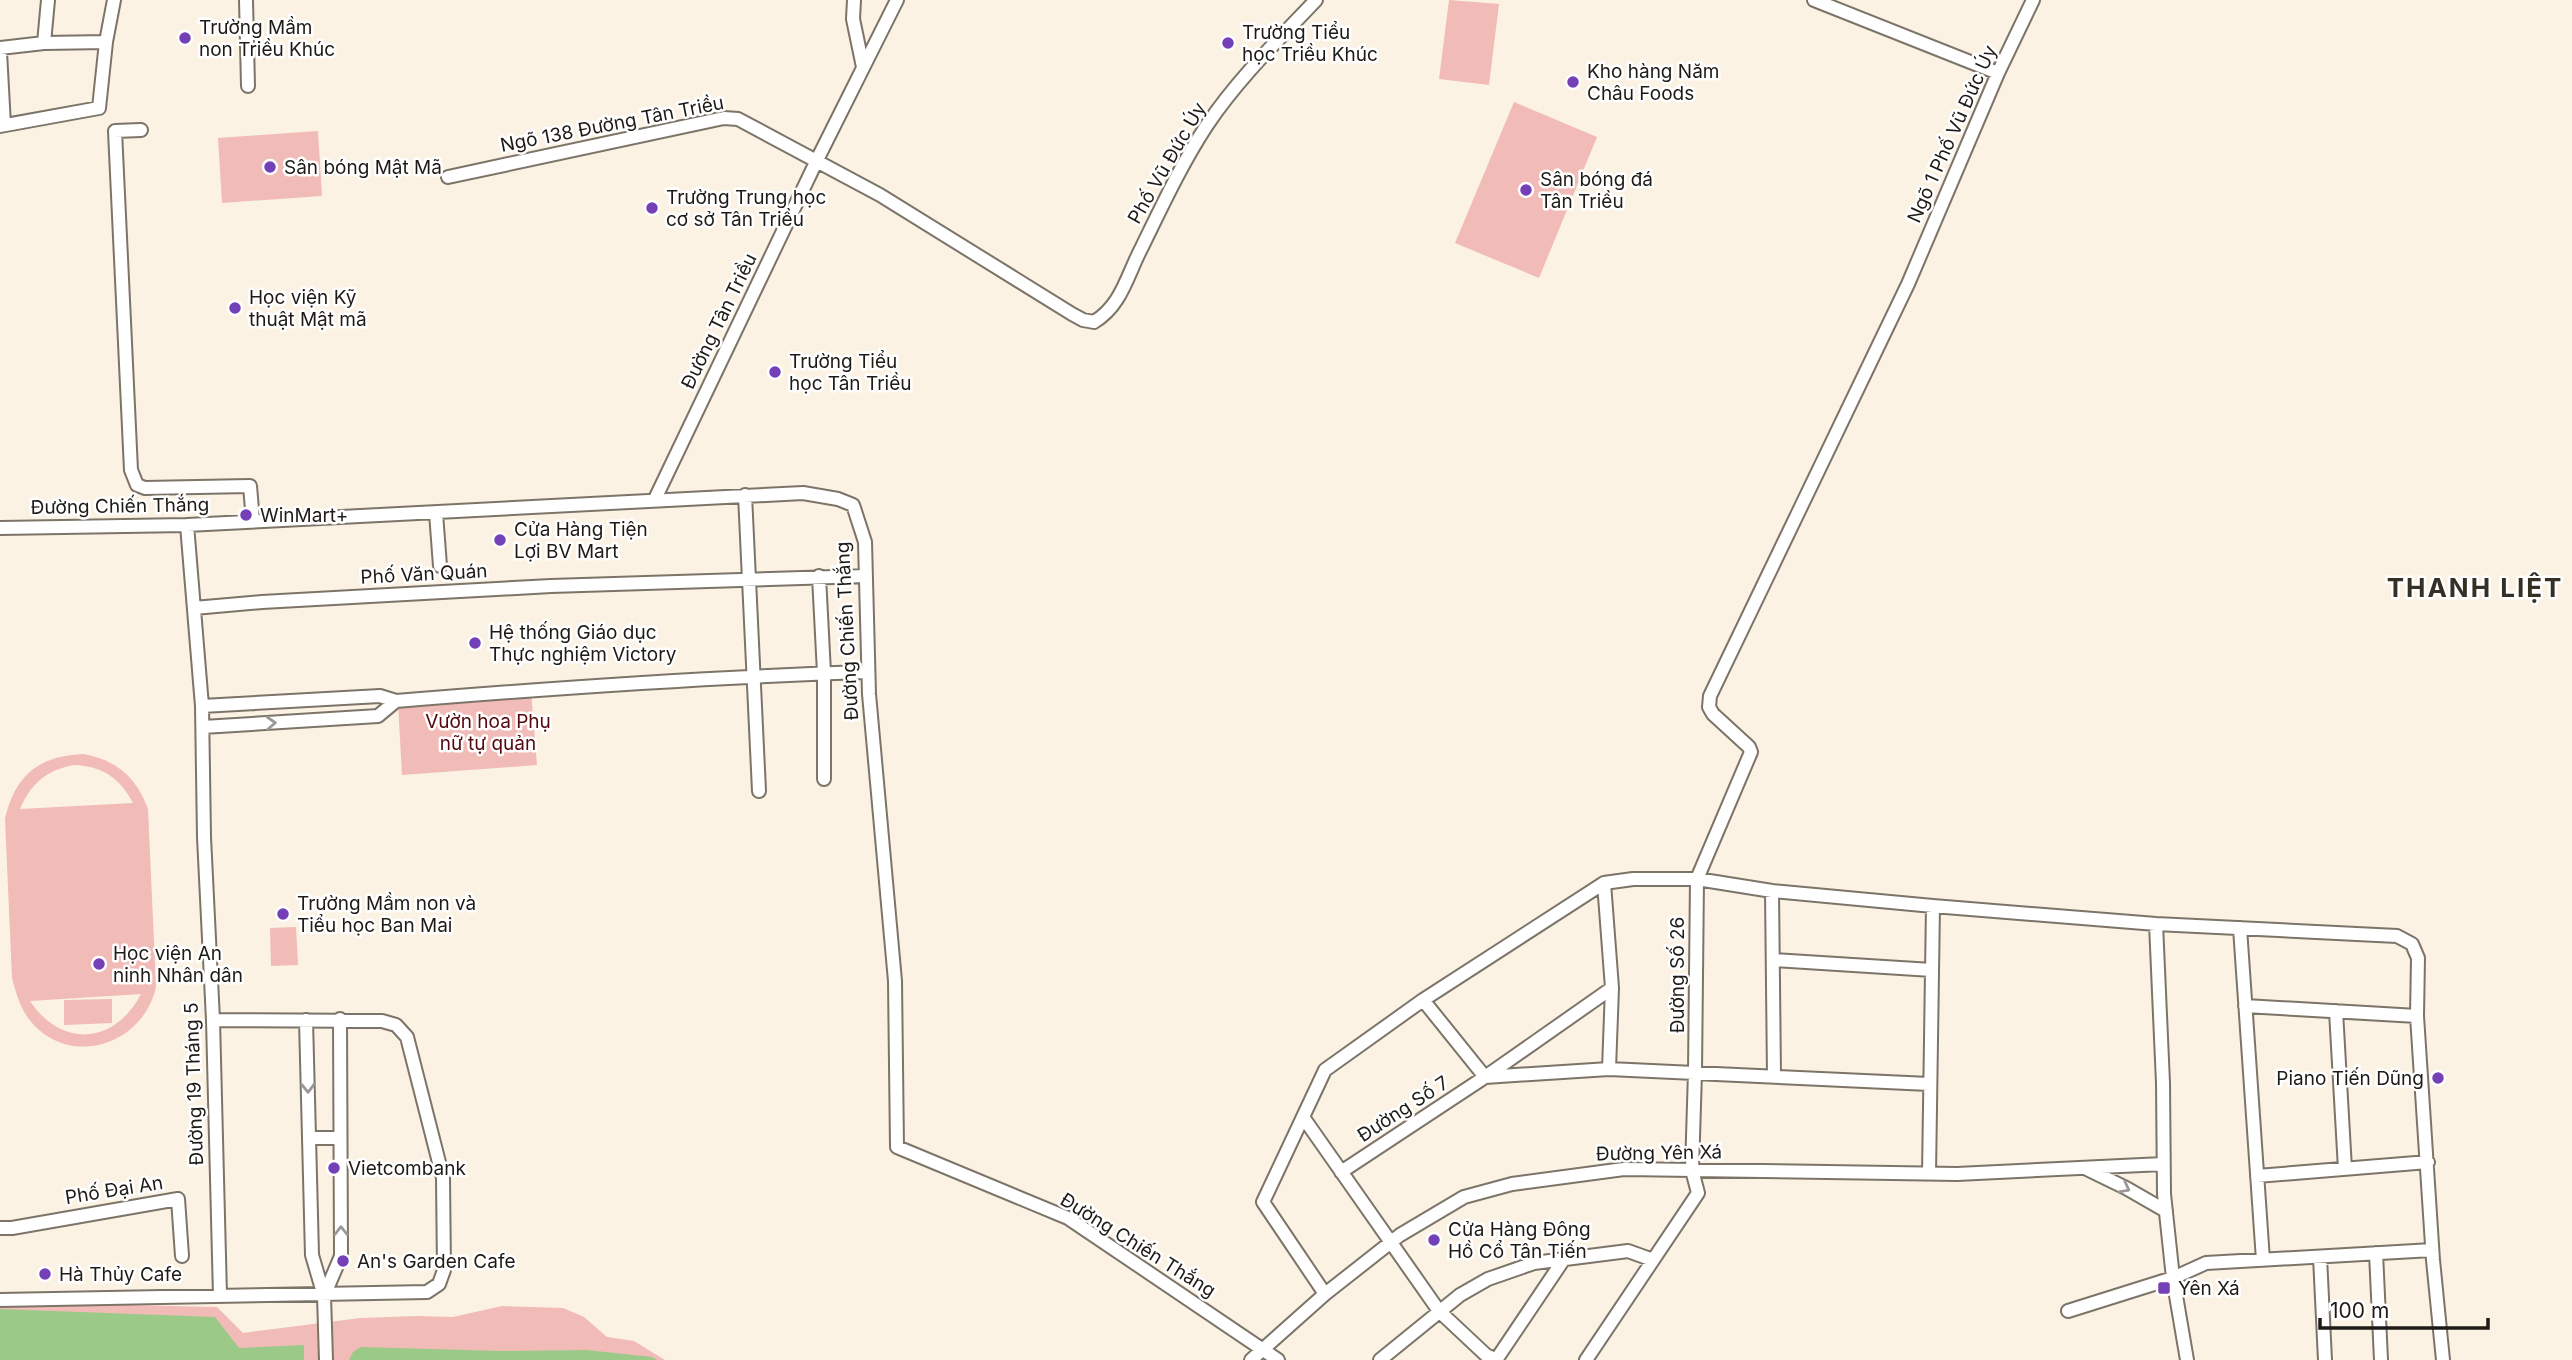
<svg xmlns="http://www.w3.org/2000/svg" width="2572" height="1360" font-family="Inter,sans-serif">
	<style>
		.green { fill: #f1bbb7; fill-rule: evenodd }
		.water { fill: #9bca88 }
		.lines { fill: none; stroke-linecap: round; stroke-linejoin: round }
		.minor-casing { stroke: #7c7468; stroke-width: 16 }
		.minor { stroke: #fff; stroke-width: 12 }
		.oneway { stroke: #9a9896 }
		.poi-dot { fill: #7340b8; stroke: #fff; stroke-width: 2.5 }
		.labels { text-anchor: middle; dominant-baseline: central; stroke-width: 5; stroke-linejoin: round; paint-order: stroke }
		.poi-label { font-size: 19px; fill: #1e1b16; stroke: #fff; text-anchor: start }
		.street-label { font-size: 19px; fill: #1e1b16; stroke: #fff }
		.park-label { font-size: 19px; fill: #54070d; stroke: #fff }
		.district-label { font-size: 26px; font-weight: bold; letter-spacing: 2px; fill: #362f24; stroke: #fff }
	</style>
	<rect width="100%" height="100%" fill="#fbf2e4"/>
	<path class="green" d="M1449,0L1499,4L1489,85L1439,79Z
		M1514,102L1597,137L1539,278L1455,243Z
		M318,131L322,196L222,203L218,138Z
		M531,691L537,765L402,775L398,703Z
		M83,754C117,760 136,777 148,809L156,987C143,1046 67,1070 28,1018C19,1005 16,992 12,978L5,819C15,775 39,756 83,754ZM74,765C102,766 120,778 133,803L20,809C31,783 47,770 74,765ZM141,994C115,1044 62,1049 30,1001Z
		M296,927L298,965L271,966L270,928Z
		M112,999V1023L64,1025V1000Z
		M0,1302L217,1307L243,1333L360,1318L417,1316L453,1317L502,1306L563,1308L584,1317L607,1337L634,1341L665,1360H0Z"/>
	<path class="water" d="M0,1309L215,1317L239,1348L304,1345V1360H0Z
		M361,1347L501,1351L586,1350L652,1357L657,1360H349L353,1352Z"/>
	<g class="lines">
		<defs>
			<path id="minor" d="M246,0L248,86
				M854,0L853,19L863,67
				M1814,0L1998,73
				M44,43L48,0
				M0,48L44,43L106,42
				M0,52L4,125
				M0,126L99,108L106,42L114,0
				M141,130L115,131L131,470L137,485L145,488L250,486L253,521
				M448,177L724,118L738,119L880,195L1072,314L1083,320L1094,322C1122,305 1127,275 1142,247C1162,206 1182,163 1207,125C1238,79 1278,40 1316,0
				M745,495L759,791
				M655,499L817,160L897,0
				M436,513L440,566
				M187,525L202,706L204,837L213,1020L220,1296
				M0,528L187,525L803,493L838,499L853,505L865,542L869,694L895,981L897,1147L1068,1218L1278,1360
				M819,576L824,673V779
				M194,608L262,602L551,586L866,576
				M202,706L380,696L396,701C553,688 710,677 868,672
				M203,727L378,716L396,701
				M1604,883L1612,988L1609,1069
				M1772,891L1774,1076
				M2156,924L2163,1083L2164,1194L2173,1278L2187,1360
				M2240,928L2263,1260
				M1773,960L1932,970
				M1423,1000L1485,1077
				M2245,1006L2417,1016
				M2336,1011L2345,1169
				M306,1020L312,1255L324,1296L326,1360
				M1485,1077L1609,1069L1929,1084
				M1303,1117L1439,1311L1486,1355L1497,1360
				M309,1138H340
				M2087,1169L2126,1188L2166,1211
				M1341,1172L1485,1077L1612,988
				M1929,1174L1933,906
				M2257,1176L2428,1162
				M0,1228H12L178,1199L182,1256
				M2376,1253L2381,1360
				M2320,1257L2325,1360
				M1325,1294L1263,1202L1325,1070L1423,1000L1604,883L1633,879H1697L1772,891L1933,906L2156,924L2397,936L2412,944L2418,958L2417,1016L2433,1260L2443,1360
				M324,1296L341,1256L340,1019
				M0,1300L427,1292L439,1284L444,1270L443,1178L407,1037L396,1025L382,1021L213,1020
				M2068,1311L2173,1278L2206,1263L2432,1250
				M1251,1360L1325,1294L1400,1235L1464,1197L1512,1184L1624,1169L1957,1174L2163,1164
				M1380,1360L1460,1295L1488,1279L1534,1263L1628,1251L1653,1260
				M1496,1360L1564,1259
				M1586,1360L1698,1193L1692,1170L1695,1072L1697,879L1751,752L1749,747L1713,714L1709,707L1710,696L1908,284L1998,73L2033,0"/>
		</defs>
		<use href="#minor" class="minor-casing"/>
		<use href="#minor" class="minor"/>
	</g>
	<defs><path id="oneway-chevron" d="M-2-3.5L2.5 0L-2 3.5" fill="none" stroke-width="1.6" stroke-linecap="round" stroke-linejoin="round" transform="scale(1.75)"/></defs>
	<g class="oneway">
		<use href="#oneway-chevron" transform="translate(271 723) rotate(-3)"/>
		<use href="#oneway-chevron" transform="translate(308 1088) rotate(89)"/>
		<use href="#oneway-chevron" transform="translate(2125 1188) rotate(28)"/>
		<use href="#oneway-chevron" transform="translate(341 1231) rotate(-90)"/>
	</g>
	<g class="poi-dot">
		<circle cx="185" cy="38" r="7"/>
		<circle cx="1228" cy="43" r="7"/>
		<circle cx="1573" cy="82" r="7"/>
		<circle cx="270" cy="167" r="7"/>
		<circle cx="1526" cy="190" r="7"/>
		<circle cx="652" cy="208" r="7"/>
		<circle cx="235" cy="308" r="7"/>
		<circle cx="775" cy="372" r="7"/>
		<circle cx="246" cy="515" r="7"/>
		<circle cx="500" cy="540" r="7"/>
		<circle cx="475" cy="643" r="7"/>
		<circle cx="283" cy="914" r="7"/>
		<circle cx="99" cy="964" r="7"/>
		<circle cx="2438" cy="1078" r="7"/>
		<circle cx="334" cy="1168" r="7"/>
		<circle cx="1434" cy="1240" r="7"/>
		<circle cx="343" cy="1261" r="7"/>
		<circle cx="45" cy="1274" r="7"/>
		<rect x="2157" y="1281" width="14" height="14" rx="3.5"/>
	</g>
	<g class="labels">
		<g class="poi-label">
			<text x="199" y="27">Trường Mầm<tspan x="199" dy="22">non Triều Khúc</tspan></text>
			<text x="1242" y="32">Trường Tiểu<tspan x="1242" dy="22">học Triều Khúc</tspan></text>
			<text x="1587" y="71">Kho hàng Năm<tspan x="1587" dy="22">Châu Foods</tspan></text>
			<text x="284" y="167">Sân bóng Mật Mã</text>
			<text x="1540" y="179">Sân bóng đá<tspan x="1540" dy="22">Tân Triều</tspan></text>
			<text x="666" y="197">Trường Trung học<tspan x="666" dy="22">cơ sở Tân Triều</tspan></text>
			<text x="249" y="297">Học viện Kỹ<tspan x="249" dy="22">thuật Mật mã</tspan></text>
			<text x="789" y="361">Trường Tiểu<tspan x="789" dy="22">học Tân Triều</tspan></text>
			<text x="260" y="515">WinMart+</text>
			<text x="514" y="529">Cửa Hàng Tiện<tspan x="514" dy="22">Lợi BV Mart</tspan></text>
			<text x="489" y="632">Hệ thống Giáo dục<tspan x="489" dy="22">Thực nghiệm Victory</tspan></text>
			<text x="297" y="903">Trường Mầm non và<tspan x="297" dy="22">Tiểu học Ban Mai</tspan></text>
			<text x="113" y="953">Học viện An<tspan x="113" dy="22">ninh Nhân dân</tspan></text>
			<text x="2424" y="1078" text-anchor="end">Piano Tiến Dũng</text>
			<text x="348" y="1168">Vietcombank</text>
			<text x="1448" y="1229">Cửa Hàng Đông<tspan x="1448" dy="22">Hồ Cổ Tân Tiến</tspan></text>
			<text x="357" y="1261">An's Garden Cafe</text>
			<text x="59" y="1274">Hà Thủy Cafe</text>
			<text x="2178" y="1288">Yên Xá</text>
		</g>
		<g class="street-label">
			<text transform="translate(612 124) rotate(-11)">Ngõ 138 Đường Tân Triều</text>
			<text transform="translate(1952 134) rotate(-66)">Ngõ 1 Phố Vũ Đức Úy</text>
			<text transform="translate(1167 163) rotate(-60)">Phố Vũ Đức Úy</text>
			<text transform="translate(719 321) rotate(-64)">Đường Tân Triều</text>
			<text transform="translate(120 506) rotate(-1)">Đường Chiến Thắng</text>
			<text transform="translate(424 574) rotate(-3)">Phố Văn Quán</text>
			<text transform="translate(847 631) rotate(-93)">Đường Chiến Thắng</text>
			<text transform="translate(1677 975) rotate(-90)">Đường Số 26</text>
			<text transform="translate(194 1084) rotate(-92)">Đường 19 Tháng 5</text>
			<text transform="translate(1403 1109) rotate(-33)">Đường Số 7</text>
			<text transform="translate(1659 1153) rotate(-1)">Đường Yên Xá</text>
			<text transform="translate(114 1190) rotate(-9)">Phố Đại An</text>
			<text transform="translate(1138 1245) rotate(32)">Đường Chiến Thắng</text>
		</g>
		<g class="park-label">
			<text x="488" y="721">Vườn hoa Phụ<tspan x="488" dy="22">nữ tự quản</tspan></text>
		</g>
		<g class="district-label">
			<text x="2475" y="587">THANH LIỆT</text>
		</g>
	</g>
	<path d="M2320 1318v10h168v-10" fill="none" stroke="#1e1b16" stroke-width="3.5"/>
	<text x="2330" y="1318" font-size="21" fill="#1e1b16" stroke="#ffffff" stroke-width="5" paint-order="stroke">100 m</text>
</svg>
